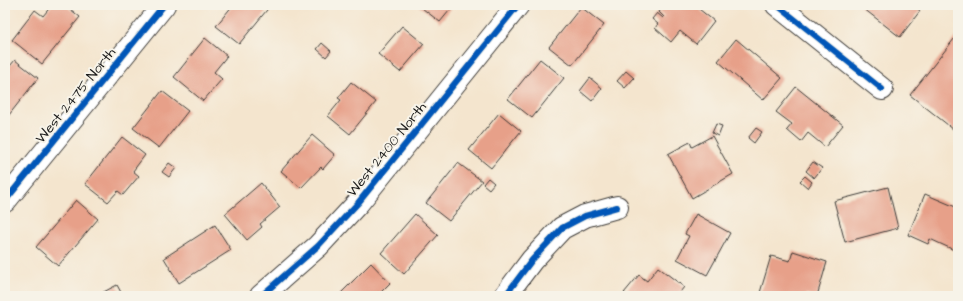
<svg xmlns="http://www.w3.org/2000/svg" width="963" height="301" font-family="'Architects Daughter',sans-serif">
<style>
.building{fill:#e7a089}
.lines{fill:none;stroke-linecap:round;stroke-linejoin:round}
.minor-casing{stroke:#3c3a37;stroke-width:24}
.minor{stroke:#fff;stroke-width:22}
.cycleway-casing{stroke:#f7f3e8;stroke-width:8}
.cycleway{stroke:#0057b8;stroke-width:6}
.labels{text-anchor:middle;stroke-width:4;stroke-linejoin:round;paint-order:stroke}
.street-label{font-size:14px;fill:#1c1c1c;stroke:#f7f3e8}
</style>
<rect width="100%" height="100%" fill="#f7f3e8"/>
<filter id="ink" filterUnits="userSpaceOnUse"><feTurbulence type="fractalNoise" baseFrequency=".025" numOctaves="2"/><feDisplacementMap in="SourceGraphic" scale="8" xChannelSelector="R" yChannelSelector="G"/><feConvolveMatrix kernelMatrix="1 2 1 2 8 2 1 2 1" color-interpolation-filters="sRGB"/></filter>
<filter id="wash" filterUnits="userSpaceOnUse"><feTurbulence type="fractalNoise" baseFrequency=".012" numOctaves="4" result="noise"/><feDisplacementMap in="SourceGraphic" scale="16" xChannelSelector="R" yChannelSelector="G"/><feGaussianBlur stdDeviation="0.9" result="paint"/><feColorMatrix in="noise" values="0 0 0 0 0 0 0 0 0 0 0 0 0 0 0 0 0 1.4 0 .05"/><feComposite in="paint" operator="in"/></filter>
<g filter="url(#wash)">
<rect width="100%" height="100%" fill="#f4e5ce"/>
<g id="blocks">
<path class="building" d="M 52,5 L 65,5 L 80,17 L 42,64 L 12,40 L 35,10 L 43,16 Z
M 233,5 L 271,5 L 239,44 L 216,26 Z
M 418,5 L 454,5 L 440,22 Z
M 664,5 L 694,5 L 714,21 L 696,44 L 680,31 L 671,42 L 655,28 L 658,24 L 652,19 L 657,13 L 663,18 L 664,17 L 659,12 Z
M 859,5 L 913,5 L 920,11 L 900,37 Z
M 581,7 L 604,25 L 572,65 L 549,47 Z
M 402,26 L 424,44 L 400,72 L 378,54 Z
M 958,34 L 958,133 L 910,95 Z
M 205,38 L 227,56 L 214,72 L 222,79 L 203,101 L 174,77 Z
M 736,39 L 782,78 L 763,100 L 718,61 Z
M 322,43 L 331,51 L 326,57 L 317,49 Z
M 540,59 L 564,78 L 532,118 L 508,99 Z
M 15,60 L 38,78 L 5,120 L 5,72 Z
M 626,71 L 634,78 L 625,88 L 617,81 Z
M 590,78 L 602,88 L 592,101 L 580,91 Z
M 351,82 L 376,102 L 350,134 L 328,116 L 341,100 L 338,98 Z
M 796,87 L 843,125 L 825,147 L 808,133 L 801,142 L 787,130 L 792,124 L 776,112 Z
M 162,91 L 188,111 L 159,148 L 133,128 Z
M 499,113 L 521,131 L 491,168 L 469,150 Z
M 716,124 L 722,126 L 718,136 L 712,133 Z
M 756,128 L 762,132 L 754,143 L 748,138 Z
M 312,135 L 335,155 L 323,169 L 321,167 L 301,188 L 281,171 Z
M 712,136 L 733,174 L 692,198 L 668,154 L 690,142 L 692,147 Z
M 122,137 L 145,155 L 133,171 L 139,176 L 123,195 L 118,191 L 108,202 L 85,184 Z
M 813,162 L 822,168 L 814,178 L 806,171 Z
M 169,163 L 176,168 L 169,177 L 162,172 Z
M 458,163 L 482,181 L 449,221 L 426,203 Z
M 805,176 L 812,182 L 808,188 L 800,181 Z
M 488,178 L 494,183 L 489,189 L 483,184 Z
M 261,183 L 280,207 L 260,224 L 262,227 L 247,240 L 225,214 Z
M 888,187 L 898,228 L 845,242 L 834,201 Z
M 925,194 L 958,208 L 958,240 L 954,250 L 930,239 L 928,244 L 908,235 Z
M 76,200 L 98,219 L 58,266 L 36,247 Z
M 415,214 L 438,235 L 404,274 L 381,253 Z
M 696,214 L 730,233 L 707,275 L 677,259 L 689,236 L 685,234 Z
M 215,225 L 231,250 L 179,283 L 164,258 Z
M 793,251 L 827,262 L 817,296 L 813,296 L 806,294 L 805,296 L 759,296 L 771,256 L 790,261 Z
M 371,263 L 390,283 L 377,296 L 338,296 Z
M 658,267 L 684,287 L 677,296 L 628,296 L 624,293 L 639,275 L 647,281 Z
M 117,285 L 123,296 L 96,296 Z"/>
</g>
</g>
<g filter="url(#ink)">
<use href="#blocks" fill-opacity="0" stroke="#3c3a37" stroke-width="1"/>
<g class="lines">
<g class="minor-casing">
<path id="minor" d="M 777,5 L 882,89
M 5,201 L 164,5
M 261,296 L 318,246 L 358,203 L 518,5
M 505,296 L 532,260 L 562,228 L 585,216 L 617,207"/>
</g>
<use href="#minor" class="minor"/>
<g class="cycleway-casing">
<path id="cycleway" d="M 777,5 L 882,89
M 5,201 L 164,5
M 261,296 L 318,246 L 358,203 L 518,5
M 505,296 L 532,260 L 562,228 L 585,216 L 617,207"/>
</g>
<use href="#cycleway" class="cycleway"/>
</g>
</g>
<g class="labels">
<g class="street-label">
<text transform="translate(75 95) rotate(-51)" y="5">West 2475 North</text>
<text transform="translate(386 149) rotate(-51)" y="5">West 2400 North</text>
</g>
</g>
<rect width="963" height="301" fill="none" stroke="#f7f3e8" stroke-width="20"/>
</svg>
